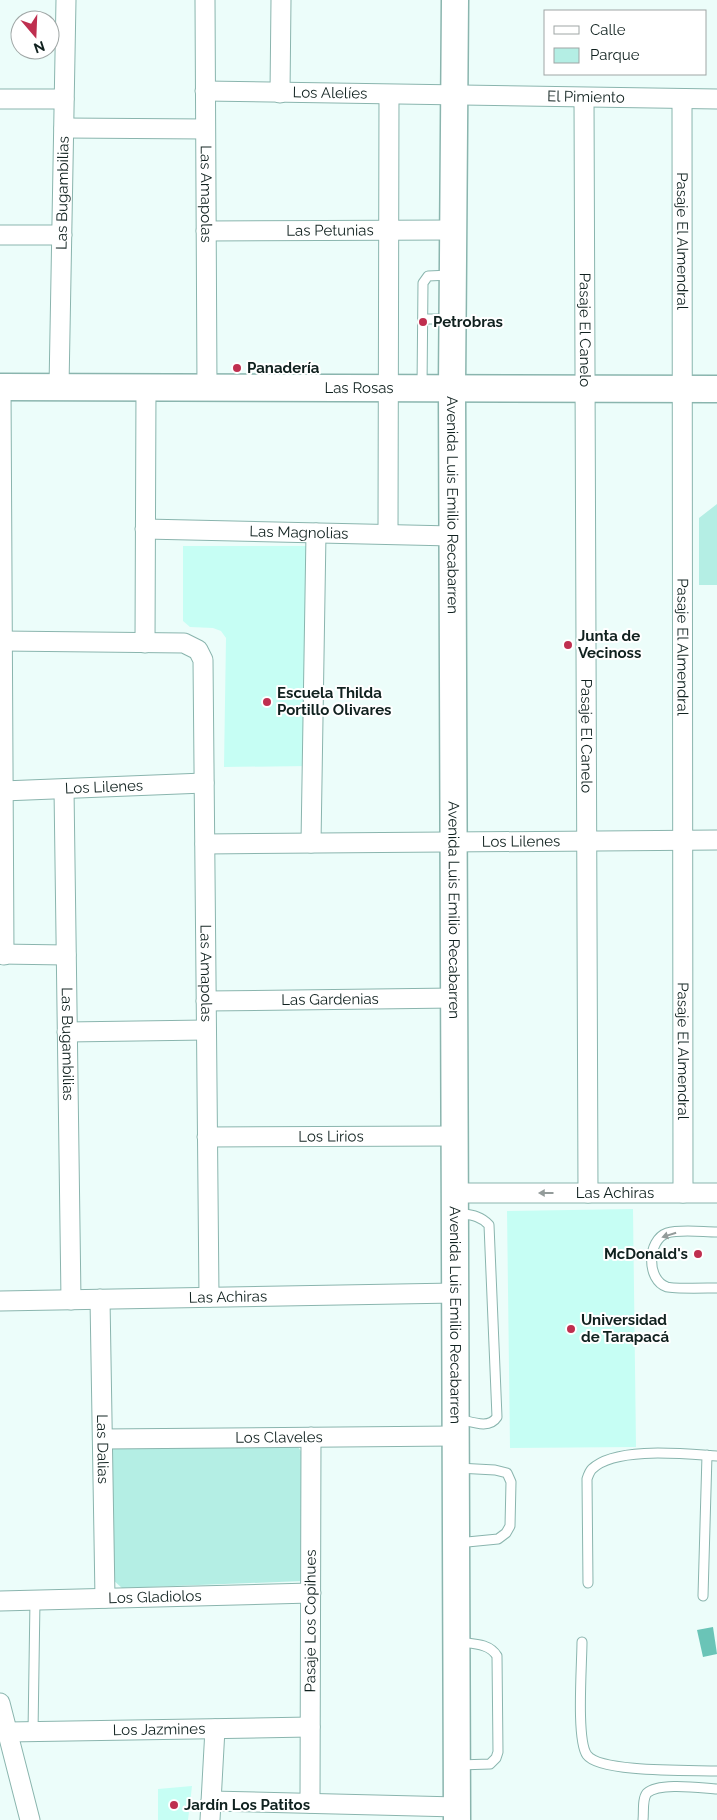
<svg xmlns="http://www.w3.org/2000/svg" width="717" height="1820" font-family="Raleway,sans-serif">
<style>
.built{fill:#c6fef4}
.green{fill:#b4eee4}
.water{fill:#6ac4b7}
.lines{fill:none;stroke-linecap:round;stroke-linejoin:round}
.lane-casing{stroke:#8ab5ae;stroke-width:11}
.street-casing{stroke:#8ab5ae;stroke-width:21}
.secondary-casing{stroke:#8ab5ae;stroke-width:29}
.lane{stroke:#fff;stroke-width:9}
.street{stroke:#fff;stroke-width:19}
.secondary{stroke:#fff;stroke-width:26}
.oneway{fill:#939b9a}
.poi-dot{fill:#bf2f4f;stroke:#fff;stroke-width:2}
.labels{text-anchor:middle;stroke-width:4;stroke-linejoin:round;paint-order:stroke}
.street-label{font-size:15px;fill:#10211f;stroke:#fff}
.poi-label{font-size:15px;font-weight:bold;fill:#10211f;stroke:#fff;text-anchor:start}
</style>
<rect width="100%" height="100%" fill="#ecfdfa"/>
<path class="built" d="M 183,546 L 310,546 L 309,766 L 224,767 L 226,638 L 221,631 L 213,628 L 190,627 L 183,621 Z
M 633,1209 L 636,1447 L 510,1448 L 507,1211 Z
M 192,1786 L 188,1820 L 158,1820 L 158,1789 Z"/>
<path class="green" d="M 717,504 L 717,585 L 699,585 L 699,518 Z
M 121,1444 L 296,1444 L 303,1454 L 303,1581 L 122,1588 L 112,1579 L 110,1449 Z"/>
<path class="water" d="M 713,1627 L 717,1654 L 703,1657 L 697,1630 Z"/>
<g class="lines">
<g class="lane-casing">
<path id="lane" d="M 423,319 L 450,319
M 422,387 L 423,283 L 428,276 L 450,275
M 458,1213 C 470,1215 480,1215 489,1225 L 497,1417 C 489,1430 470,1421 458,1419
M 717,1232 C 703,1232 680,1229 667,1233 C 647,1240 646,1280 667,1287 C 675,1289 706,1288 717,1288
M 457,1543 L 498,1539 L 506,1533 L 510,1526 L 511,1482 L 507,1473 L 495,1470 L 458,1468
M 588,1583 L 587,1479 C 588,1476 590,1471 592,1469 C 615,1446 686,1454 717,1456
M 703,1596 L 707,1455
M 459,1642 C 473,1644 489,1643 497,1656 L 498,1752 L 496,1758 L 490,1764 L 459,1765
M 582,1642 C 582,1664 576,1740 587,1755 C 600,1773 693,1770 717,1771
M 33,1732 L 35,1600
M 643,1820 C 644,1812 642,1799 647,1793 C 659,1782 701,1788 717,1789"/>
</g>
<g class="street-casing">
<g id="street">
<path id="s1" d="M 205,0 L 207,388"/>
<path id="s2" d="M 205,91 L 717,99"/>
<path d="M 280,93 L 281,0"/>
<path id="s3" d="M 584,98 L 588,1193"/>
<path d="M 0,99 L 64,99"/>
<path id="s4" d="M 682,99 L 683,1193"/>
<path d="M 64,128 L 205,129"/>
<path id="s5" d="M 206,231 L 453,230"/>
<path d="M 0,235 L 62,235"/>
<path d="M 1,387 L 4,955"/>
<path id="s6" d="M 59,387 L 66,0"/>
<path id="s7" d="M 145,529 L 452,536"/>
<path d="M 388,534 L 389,95"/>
<path id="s8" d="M 2,641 L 184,643 L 198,650 L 203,660 L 209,1297"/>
<path d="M 145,643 L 146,387"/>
<path id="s9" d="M 64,789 L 71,1300"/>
<path id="s10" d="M 3,791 L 204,783"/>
<path d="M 311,843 L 316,533"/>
<path id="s11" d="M 205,844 L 717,840"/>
<path d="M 0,954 L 66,955"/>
<path id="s12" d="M 206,1001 L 454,998"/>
<path d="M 67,1032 L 206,1030"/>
<path id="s13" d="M 207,1137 L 454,1136"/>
<path id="s14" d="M 454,1193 L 717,1193"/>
<path id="s15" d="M 100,1299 L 105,1598"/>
<path id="s16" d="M 0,1301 L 455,1293"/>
<path id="s17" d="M 103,1439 L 455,1436"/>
<path id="s18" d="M 0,1601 L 311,1593"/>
<path d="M 0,1703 L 30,1820"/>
<path id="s19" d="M 8,1732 L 310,1727"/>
<path d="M 211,1801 L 457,1807"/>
<path id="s20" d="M 310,1803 L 311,1437"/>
<path d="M 210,1820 L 215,1729"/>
</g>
</g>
<g class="secondary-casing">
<g id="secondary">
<path id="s21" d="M 455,0 L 452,388 L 457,1820"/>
<path id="s22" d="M 0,387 L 717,389"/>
</g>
</g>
<use href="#lane" class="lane"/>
<use href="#street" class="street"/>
<use href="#secondary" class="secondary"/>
</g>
<defs><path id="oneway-solid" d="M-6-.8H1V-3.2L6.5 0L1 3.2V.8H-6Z" transform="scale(1.25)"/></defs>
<g class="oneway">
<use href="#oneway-solid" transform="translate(546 1193) rotate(-180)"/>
<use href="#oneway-solid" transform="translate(669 1235) rotate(162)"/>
</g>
<g class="poi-dot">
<circle cx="423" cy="322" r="5"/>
<circle cx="237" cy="368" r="5"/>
<circle cx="568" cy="645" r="5"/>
<circle cx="267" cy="702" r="5"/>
<circle cx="698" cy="1254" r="5"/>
<circle cx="571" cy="1329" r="5"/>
<circle cx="174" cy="1805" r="5"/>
</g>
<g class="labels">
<g class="street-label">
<text dy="5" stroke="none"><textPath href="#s2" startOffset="125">Los Alelíes</textPath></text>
<text dy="5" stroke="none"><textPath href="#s2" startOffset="381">El Pimiento</textPath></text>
<text dy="5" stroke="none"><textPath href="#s6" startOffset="194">Las Bugambilias</textPath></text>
<text dy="5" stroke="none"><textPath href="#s1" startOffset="194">Las Amapolas</textPath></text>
<text dy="5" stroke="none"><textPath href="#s5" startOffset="124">Las Petunias</textPath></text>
<text dy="5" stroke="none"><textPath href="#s4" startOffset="142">Pasaje El Almendral</textPath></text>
<text dy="5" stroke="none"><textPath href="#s3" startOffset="232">Pasaje El Canelo</textPath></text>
<text dy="5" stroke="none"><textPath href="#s22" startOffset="359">Las Rosas</textPath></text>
<text dy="5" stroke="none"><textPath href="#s21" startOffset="505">Avenida Luis Emilio Recabarren</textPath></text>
<text dy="5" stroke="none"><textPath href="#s7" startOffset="154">Las Magnolias</textPath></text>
<text dy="5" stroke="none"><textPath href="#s4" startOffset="548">Pasaje El Almendral</textPath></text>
<text dy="5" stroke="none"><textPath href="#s3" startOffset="638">Pasaje El Canelo</textPath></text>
<text dy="5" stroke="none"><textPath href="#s10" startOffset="101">Los Lilenes</textPath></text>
<text dy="5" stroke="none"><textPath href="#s11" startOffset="316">Los Lilenes</textPath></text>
<text dy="5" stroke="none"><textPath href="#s21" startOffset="910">Avenida Luis Emilio Recabarren</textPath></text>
<text dy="5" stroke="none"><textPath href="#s8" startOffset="522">Las Amapolas</textPath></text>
<text dy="5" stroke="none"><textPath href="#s12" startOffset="124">Las Gardenias</textPath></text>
<text dy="5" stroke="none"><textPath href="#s9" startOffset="255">Las Bugambilias</textPath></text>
<text dy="5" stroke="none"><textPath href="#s4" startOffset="952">Pasaje El Almendral</textPath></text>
<text dy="5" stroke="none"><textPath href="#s13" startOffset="124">Los Lirios</textPath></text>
<text dy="5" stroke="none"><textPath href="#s14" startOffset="161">Las Achiras</textPath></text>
<text dy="5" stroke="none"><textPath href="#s16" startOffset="228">Las Achiras</textPath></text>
<text dy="5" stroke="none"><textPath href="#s21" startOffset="1315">Avenida Luis Emilio Recabarren</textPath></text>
<text dy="5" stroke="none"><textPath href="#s17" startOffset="176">Los Claveles</textPath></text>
<text dy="5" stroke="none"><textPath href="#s15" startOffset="150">Las Dalias</textPath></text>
<text dy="5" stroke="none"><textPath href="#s18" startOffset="155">Los Gladiolos</textPath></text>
<text dy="5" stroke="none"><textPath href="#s20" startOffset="182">Pasaje Los Copihues</textPath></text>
<text dy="5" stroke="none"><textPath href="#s19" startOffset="151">Los Jazmines</textPath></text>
</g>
<g class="poi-label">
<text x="433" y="327">Petrobras</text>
<text x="247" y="373">Panadería</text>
<text x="578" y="641">Junta de<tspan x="578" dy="17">Vecinoss</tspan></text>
<text x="277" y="698">Escuela Thilda<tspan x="277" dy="17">Portillo Olivares</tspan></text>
<text x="688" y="1259" text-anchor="end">McDonald's</text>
<text x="581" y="1325">Universidad<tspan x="581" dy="17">de Tarapacá</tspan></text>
<text x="184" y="1810">Jardín Los Patitos</text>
</g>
</g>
<rect x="544" y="10" width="162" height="65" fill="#ffffff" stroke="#9fa6a5"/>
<rect x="554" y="26" width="25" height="8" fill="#ffffff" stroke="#9fa6a5"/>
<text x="590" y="35" font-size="15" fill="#10211f">Calle</text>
<rect x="554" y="48" width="25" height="15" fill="#b4eee4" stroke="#9fa6a5"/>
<text x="590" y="60" font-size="15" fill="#10211f">Parque</text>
<g transform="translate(35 35) rotate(161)"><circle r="24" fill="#ffffff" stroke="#9fa6a5"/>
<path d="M0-4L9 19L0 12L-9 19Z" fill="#bf2f4f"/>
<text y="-8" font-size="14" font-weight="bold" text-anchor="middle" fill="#10211f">N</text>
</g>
</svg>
